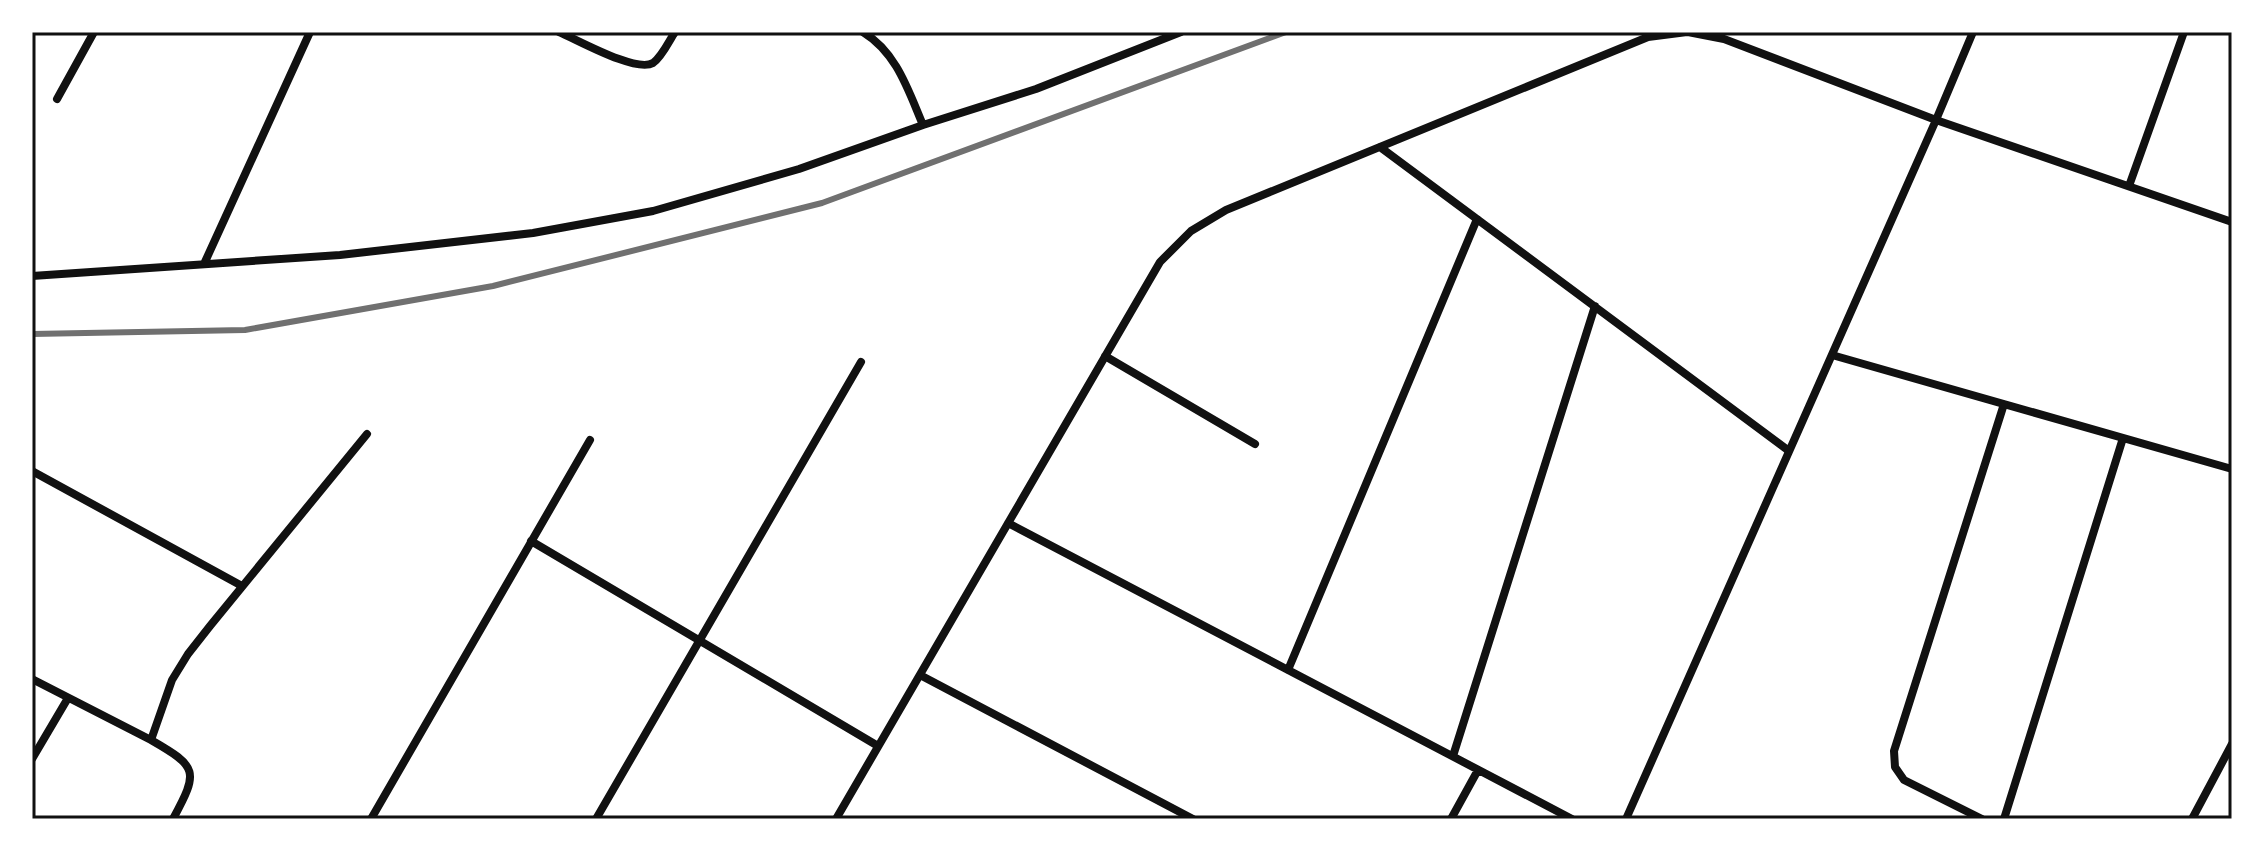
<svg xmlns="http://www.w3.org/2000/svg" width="2264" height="851" font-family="'PT Sans Narrow',sans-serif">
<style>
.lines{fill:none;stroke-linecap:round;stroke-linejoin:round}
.minor{stroke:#111;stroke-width:8}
.rail{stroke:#707070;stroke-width:6}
.neatline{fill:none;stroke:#111;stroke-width:3}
</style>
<rect width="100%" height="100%" fill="#fff"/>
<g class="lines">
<path class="minor" d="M 559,32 C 578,40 636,73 653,63 C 662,57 669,41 675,32
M 863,32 C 897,53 908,90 923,125
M 1688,32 L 1724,39 L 1936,120 L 2232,222
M 57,99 L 94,32
M 1380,147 L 1789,451
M 2129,186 L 2184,32
M 204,264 L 310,32
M 32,276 L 340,255 L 533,233 L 653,211 L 799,169 L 923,125 L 1036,89 L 1181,32
M 1832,355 L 2232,469
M 1105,356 L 1255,444
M 32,471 L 242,586
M 1008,523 L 1572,819
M 531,541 L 878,746
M 1288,670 L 1477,219
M 920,675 L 1193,819
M 32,679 L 151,740
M 1453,756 L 1595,306
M 32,759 L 68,698
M 173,819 C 199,771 198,767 151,740 L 172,680 L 188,654 L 210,626 L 367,434
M 371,819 L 590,440
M 596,819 L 861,362
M 836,819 L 1160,262 L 1191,231 L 1226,210 L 1648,37 L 1687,32
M 1451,819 L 1478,770
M 1626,819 L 1936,120 L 1973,32
M 1982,819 L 1904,780 L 1895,767 L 1894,751 L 2004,404
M 2004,819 L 2123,438
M 2192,819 L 2232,744"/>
<path class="rail" d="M 32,334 L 245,330 L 493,286 L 822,203 L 1286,32"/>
</g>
<rect width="2264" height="851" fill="none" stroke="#ffffff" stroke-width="68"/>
<rect x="34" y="34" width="2196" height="783" class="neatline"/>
</svg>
